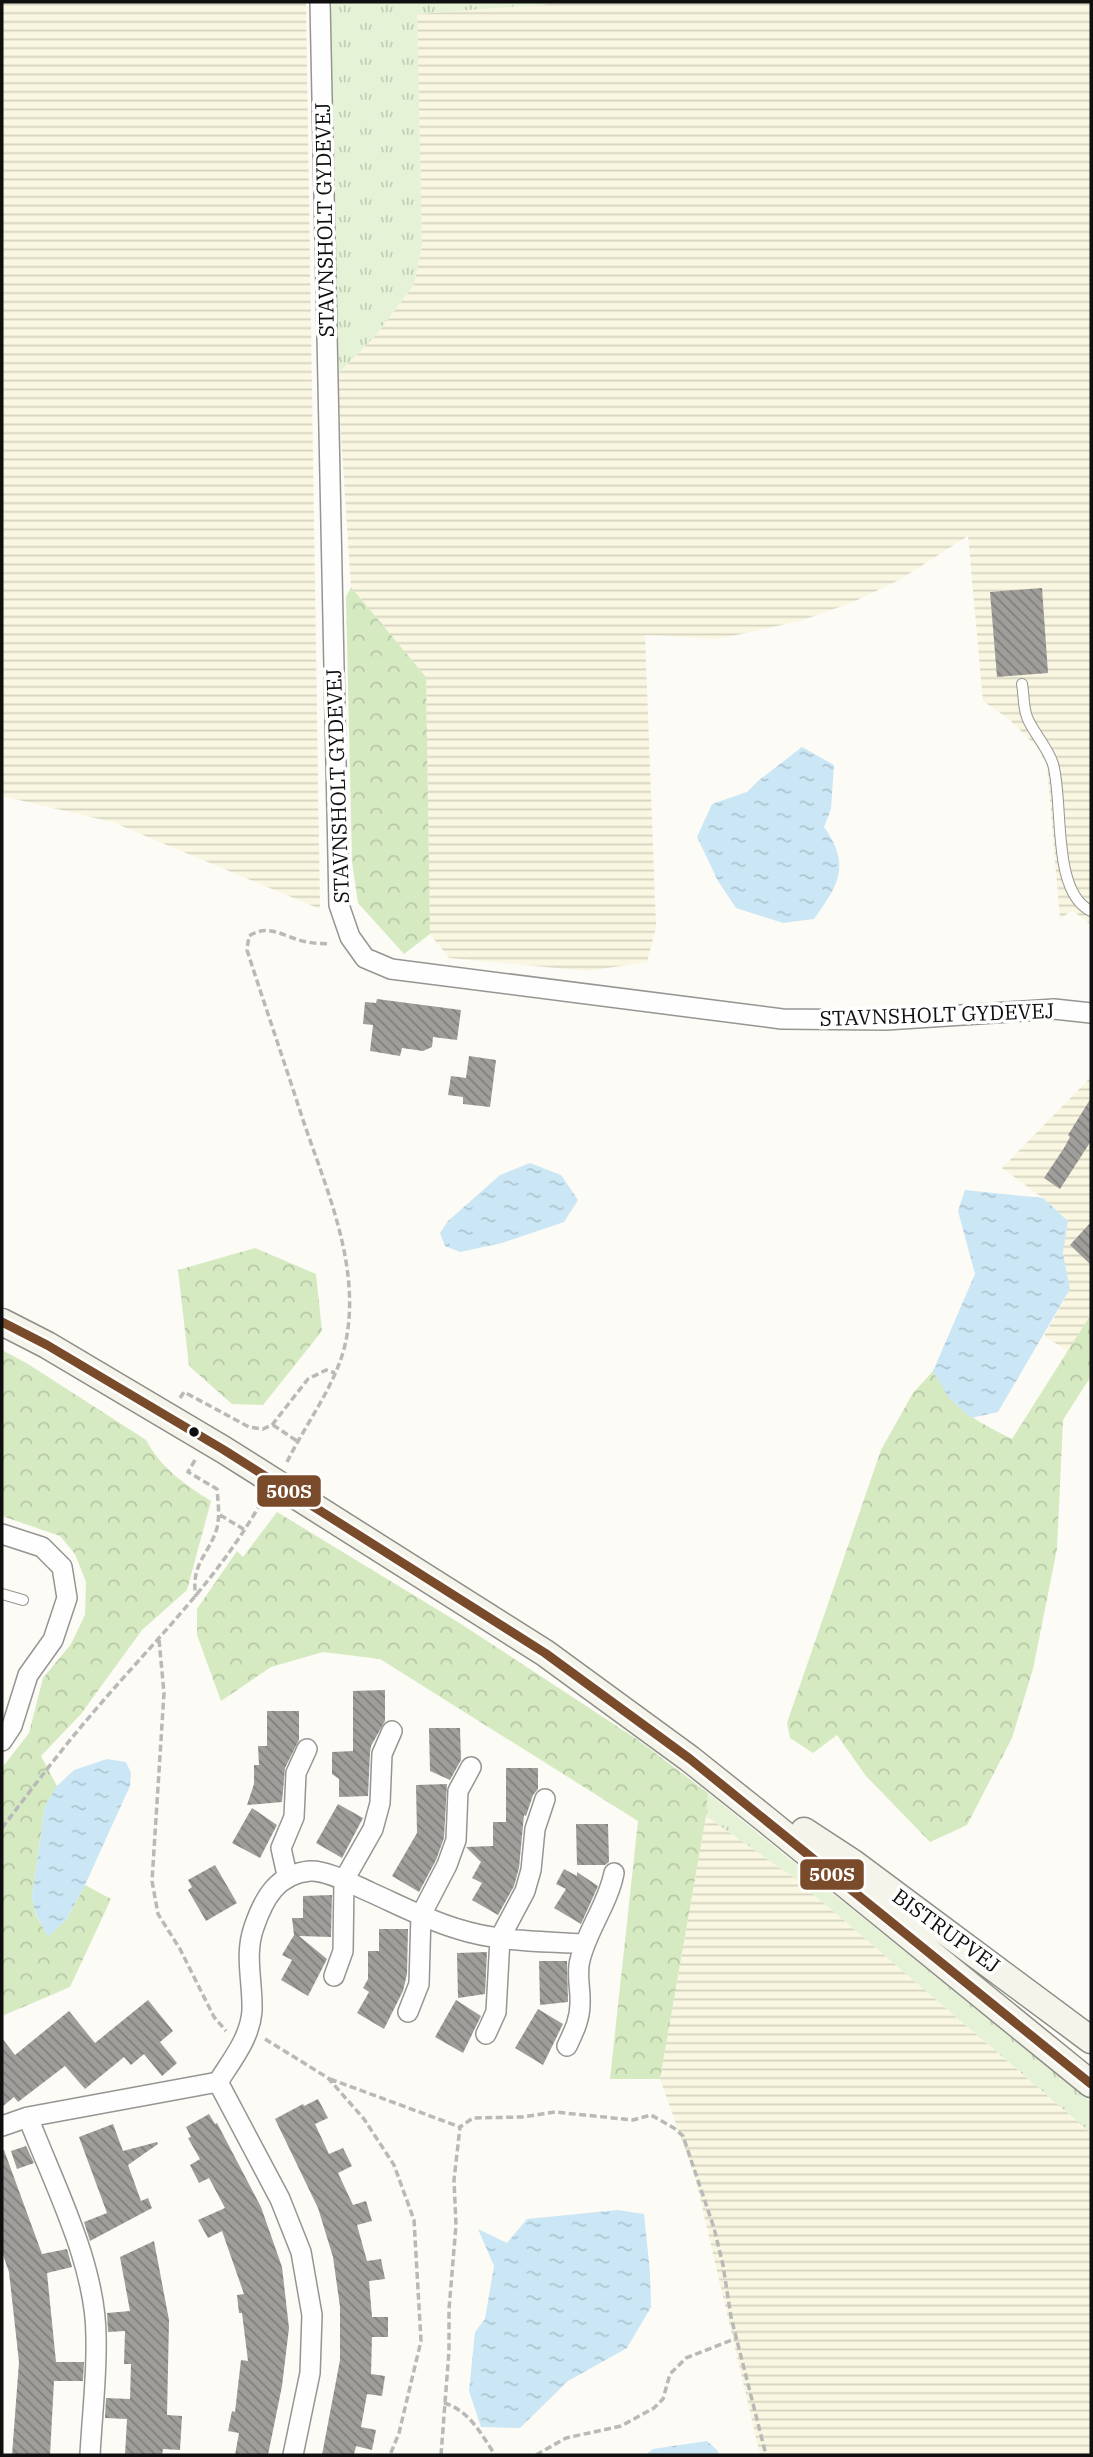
<svg xmlns="http://www.w3.org/2000/svg" width="1093" height="2457" font-family="'IBM Plex Serif',serif">
<style>
.farmland{fill:url(#farmland-rules)}
.grass{fill:url(#grass-tufts)}
.forest{fill:url(#forest-crowns)}
.water{fill:url(#water-ripples)}
.building{fill:url(#building-back-hatch)}
.lines{fill:none;stroke-linecap:round;stroke-linejoin:round}
.lane-casing{stroke:#969593;stroke-width:12}
.street-casing{stroke:#969593;stroke-width:22}
.secondary-casing{stroke:#8c8c89;stroke-width:29}
.path{stroke:#b9b9b8;stroke-width:3.5;stroke-dasharray:7 3.5;stroke-linecap:butt}
.lane{stroke:#fffefe;stroke-width:10}
.street{stroke:#fffefe;stroke-width:19}
.secondary{stroke:#f5f4eb;stroke-width:26}
.bus-1-casing{stroke:#fff;stroke-width:14}
.bus-1{stroke:#7a4b2a;stroke-width:9}
.bus-dot{fill:#0f0f0f;stroke:#fff;stroke-width:2.5}
.labels{text-anchor:middle;stroke-width:7;stroke-linejoin:round;paint-order:stroke}
.street-label{font-size:21px;fill:#0f0f0f;stroke:#fff}
.line-badge{stroke:#fff;stroke-width:2.5}
.badge-label{font-size:19px;text-anchor:middle;font-weight:bold;fill:#fff}
</style>
<defs>
<pattern id="farmland-rules" width="6" height="5" patternUnits="userSpaceOnUse" patternTransform="scale(1.75)"><rect width="6" height="5" fill="#f9f7e1"/><path d="M0 2.5h6" fill="none" stroke="#d4d3c0"/></pattern>
<pattern id="grass-tufts" width="24" height="20" patternUnits="userSpaceOnUse" patternTransform="scale(1.75)"><rect width="24" height="20" fill="#e5f2d5"/><path d="M3 7l-1-3M5 7V3M7 7l1-3M15 17l-1-3M17 17v-4M19 17l1-3" fill="none" stroke="#c3ceb6"/></pattern>
<pattern id="forest-crowns" width="20" height="18" patternUnits="userSpaceOnUse" patternTransform="scale(1.75)"><rect width="20" height="18" fill="#d6eac2"/><path d="M2 6a3 3 0 1 1 6 0M12 15a3 3 0 1 1 6 0" fill="none" stroke="#b6c8a6"/></pattern>
<pattern id="water-ripples" width="26" height="14" patternUnits="userSpaceOnUse" patternTransform="scale(1.75)"><rect width="26" height="14" fill="#cbe7f6"/><path d="M2 4q2-2 4 0t4 0M15 11q2-2 4 0t4 0" fill="none" stroke="#adc5d2"/></pattern>
<pattern id="building-back-hatch" width="6" height="6" patternUnits="userSpaceOnUse" patternTransform="scale(1.75)"><rect width="6" height="6" fill="#a09e9a"/><path d="M-1 5l2 2M0 0l6 6M5-1l2 2" fill="none" stroke="#817f7c"/></pattern>
</defs>
<rect width="100%" height="100%" fill="#fcfbf5"/>
<path class="farmland" d="M 2,2 L 306,2 L 320,909 L 112,822 L 2,796 Z
M 575,2 L 1091,2 L 1091,925 L 1072,910 L 1060,919 L 1047,766 L 1037,747 L 1009,719 L 983,701 L 968,536 L 899,580 L 851,603 L 800,621 L 718,639 L 645,635 L 656,927 L 647,962 L 588,971 L 449,958 L 430,934 L 426,677 L 351,587 L 337,375 L 375,336 L 414,285 L 422,245 L 417,14 Z
M 1091,1077 L 1091,1314 L 1068,1351 L 1044,1336 L 1070,1289 L 1063,1253 L 1068,1221 L 1043,1198 L 1002,1168 Z
M 706,1816 L 797,1880 L 1091,2133 L 1091,2455 L 760,2455 L 695,2177 L 660,2079 Z"/>
<path class="grass" d="M 332,2 L 575,2 L 417,14 L 422,245 L 414,285 L 375,336 L 337,375 L 329,33 Z
M 708,1793 L 1091,2102 L 1091,2133 L 797,1880 L 706,1816 Z"/>
<path class="forest" d="M 351,587 L 426,677 L 430,934 L 404,954 L 358,903 L 352,862 L 346,597 Z
M 255,1248 L 316,1274 L 322,1331 L 263,1405 L 232,1404 L 189,1366 L 178,1270 Z
M 1091,1314 L 1091,1376 L 1063,1420 L 1057,1549 L 1033,1669 L 1012,1738 L 967,1825 L 930,1842 L 866,1776 L 837,1735 L 813,1753 L 790,1738 L 787,1723 L 881,1450 L 913,1393 L 933,1371 C 957,1412 971,1418 1012,1439 Z
M 2,1350 L 28,1364 L 146,1440 C 161,1468 184,1484 211,1501 L 187,1590 L 142,1630 L 81,1714 L 41,1756 L 57,1786 L 45,1806 L 32,1896 L 35,1913 L 48,1936 L 66,1920 L 85,1885 L 111,1899 L 70,1987 L 2,2016 L 2,1768 L 29,1733 L 43,1678 L 71,1644 L 85,1615 L 86,1582 L 75,1554 L 60,1536 L 2,1516 Z
M 277,1512 L 461,1624 L 638,1740 L 708,1793 L 706,1816 L 660,2079 L 610,2079 L 638,1821 L 380,1659 L 323,1652 L 271,1667 L 221,1701 L 197,1635 L 197,1609 L 237,1551 L 243,1557 Z"/>
<path class="water" d="M 802,747 L 834,765 L 831,809 L 824,827 C 851,865 839,884 814,919 L 783,923 L 736,908 L 718,881 L 697,837 L 712,804 L 747,792 L 758,781 Z
M 530,1163 L 561,1175 L 578,1200 L 564,1222 L 502,1243 L 460,1252 L 445,1246 L 440,1233 L 448,1221 L 500,1175 Z
M 965,1190 L 1043,1198 L 1068,1221 L 1063,1253 L 1070,1289 L 998,1412 L 971,1418 L 949,1398 L 933,1371 L 975,1274 L 958,1211 Z
M 107,1759 L 126,1762 L 131,1773 L 130,1786 L 85,1885 L 66,1920 L 48,1937 L 35,1912 L 32,1896 L 45,1806 L 57,1786 L 74,1770 Z
M 618,2210 L 644,2214 L 650,2272 L 651,2307 L 627,2348 L 568,2381 L 520,2428 L 481,2427 L 469,2391 L 475,2332 L 485,2319 L 494,2266 L 478,2229 L 507,2243 L 527,2219 Z
M 707,2441 L 717,2450 L 720,2455 L 645,2455 L 653,2449 Z"/>
<path class="building" d="M 1042,588 L 1048,673 L 997,677 L 990,592 Z
M 377,999 L 461,1010 L 457,1040 L 433,1037 L 432,1047 L 423,1051 L 402,1048 L 400,1056 L 370,1051 L 373,1025 L 363,1024 L 365,1002 L 376,1003 Z
M 469,1056 L 496,1060 L 490,1107 L 463,1104 L 463,1097 L 448,1095 L 451,1076 L 466,1078 Z
M 1091,1098 L 1091,1141 L 1060,1189 L 1044,1178 L 1064,1148 L 1070,1137 L 1068,1135 Z
M 1091,1222 L 1091,1265 L 1070,1245 Z
M 385,1690 L 385,1721 L 371,1746 L 370,1753 L 368,1796 L 339,1797 L 339,1779 L 332,1774 L 332,1752 L 353,1751 L 353,1691 Z
M 267,1711 L 299,1711 L 299,1740 L 285,1768 L 282,1802 L 247,1805 L 254,1784 L 254,1765 L 259,1765 L 258,1746 L 267,1746 Z
M 429,1728 L 460,1728 L 461,1760 L 450,1780 L 430,1771 Z
M 506,1768 L 538,1768 L 538,1789 L 533,1795 L 526,1816 L 524,1815 L 519,1868 L 514,1886 L 498,1915 L 472,1900 L 482,1883 L 472,1878 L 481,1862 L 466,1847 L 493,1846 L 493,1822 L 506,1822 Z
M 447,1784 L 444,1838 L 436,1860 L 419,1892 L 392,1876 L 417,1833 L 416,1785 Z
M 338,1804 L 363,1818 L 342,1858 L 316,1843 Z
M 252,1808 L 277,1825 L 260,1858 L 232,1843 Z
M 576,1824 L 608,1824 L 609,1862 L 605,1865 L 577,1865 Z
M 215,1865 L 237,1903 L 206,1921 L 188,1890 L 192,1887 L 188,1880 Z
M 564,1869 L 577,1876 L 577,1872 L 598,1886 L 581,1924 L 554,1908 L 566,1889 L 556,1884 Z
M 332,1895 L 331,1937 L 299,1936 L 327,1959 L 308,1996 L 281,1980 L 292,1960 L 282,1955 L 294,1935 L 292,1918 L 303,1918 L 303,1896 Z
M 379,1929 L 408,1929 L 407,1974 L 403,1991 L 384,2029 L 357,2013 L 369,1992 L 363,1988 L 368,1979 L 368,1951 L 379,1951 Z
M 487,1952 L 485,1994 L 458,1998 L 457,1953 Z
M 539,1961 L 567,1961 L 568,2002 L 540,2005 Z
M 148,2000 L 173,2031 L 160,2042 L 177,2063 L 162,2076 L 144,2054 L 131,2065 L 124,2057 L 85,2089 L 65,2066 L 18,2102 L 14,2097 L 2,2107 L 2,2038 L 15,2055 L 69,2011 L 95,2043 Z
M 456,2000 L 481,2016 L 463,2053 L 435,2037 Z
M 538,2009 L 563,2024 L 543,2065 L 515,2048 Z
M 318,2099 L 328,2118 L 315,2124 L 329,2154 L 343,2148 L 352,2166 L 338,2173 L 353,2205 L 366,2201 L 372,2221 L 357,2225 L 367,2261 L 381,2259 L 385,2279 L 369,2281 L 372,2317 L 388,2317 L 388,2337 L 372,2337 L 371,2374 L 385,2376 L 382,2396 L 367,2394 L 361,2427 L 376,2430 L 372,2450 L 356,2446 L 354,2455 L 322,2455 L 340,2360 L 340,2307 L 333,2257 L 318,2208 L 275,2119 L 303,2104 L 304,2106 Z
M 209,2114 L 215,2124 L 217,2123 L 261,2207 L 282,2267 L 289,2328 L 282,2386 L 268,2455 L 235,2455 L 239,2433 L 228,2431 L 232,2411 L 235,2412 L 241,2360 L 248,2361 L 242,2313 L 239,2313 L 237,2295 L 244,2294 L 222,2231 L 208,2238 L 198,2220 L 225,2208 L 209,2178 L 199,2183 L 190,2165 L 200,2159 L 188,2138 L 191,2137 L 186,2127 Z
M 113,2124 L 123,2151 L 157,2142 L 158,2144 L 128,2165 L 141,2201 L 148,2198 L 152,2208 L 90,2241 L 84,2222 L 107,2213 L 79,2137 Z
M 26,2146 L 34,2163 L 17,2169 L 11,2151 Z
M 2,2150 L 4,2150 L 42,2254 L 67,2249 L 72,2267 L 47,2273 L 56,2362 L 84,2362 L 83,2381 L 54,2381 L 50,2455 L 12,2455 L 19,2362 L 9,2272 L 2,2252 Z
M 154,2241 L 169,2320 L 167,2415 L 182,2416 L 180,2450 L 163,2449 L 162,2455 L 125,2455 L 127,2419 L 105,2418 L 106,2398 L 130,2399 L 131,2364 L 124,2364 L 125,2331 L 108,2332 L 107,2313 L 130,2311 L 120,2257 Z"/>
<g class="lines">
<g class="lane-casing">
<path id="lane" d="M 1022,684 C 1024,694 1023,707 1027,717 C 1032,731 1047,746 1053,764 C 1064,803 1051,892 1091,911
M 2,1594 L 23,1600"/>
</g>
<g class="street-casing">
<path id="street" d="M 320,2 L 339,905 L 350,937 L 365,958 L 391,969 L 782,1019 L 886,1020 L 1054,1009 L 1091,1013
M 2,1534 L 42,1547 L 62,1567 L 67,1598 L 53,1640 L 28,1675 L 12,1726 L 2,1741
M 287,1875 L 281,1848 L 294,1817 L 296,1773 L 307,1749
M 334,1976 L 343,1951 L 344,1880 L 373,1829 L 380,1803 L 382,1754 L 392,1731
M 408,2012 L 419,1984 L 421,1915 L 447,1865 L 456,1840 L 458,1791 L 471,1767
M 486,2034 L 496,2012 L 500,1938 L 525,1891 L 531,1870 L 535,1829 L 545,1799
M 567,2046 C 573,2033 580,2020 580,2004 C 581,1990 576,1974 580,1960 C 587,1930 608,1904 614,1873
M 218,2082 L 280,2199 L 301,2252 L 312,2315 L 310,2373 L 293,2455
M 28,2117 C 54,2185 96,2264 96,2337 C 97,2376 92,2416 90,2455
M 2,2126 L 28,2117 L 218,2082 C 232,2060 250,2038 252,2011 C 253,1982 244,1955 254,1927 C 264,1898 277,1874 310,1871 C 327,1870 354,1885 370,1892 C 399,1905 427,1920 458,1929 C 498,1942 542,1941 584,1944"/>
</g>
<g class="secondary-casing">
<path id="secondary" d="M 2,1322 L 47,1345 L 224,1450 L 545,1653 L 690,1759 L 764,1818 L 1091,2084
M 804,1831 L 853,1863 L 1091,2040"/>
</g>
<path class="path" d="M 180,1398 L 184,1392 L 249,1427 L 263,1429 L 272,1425 L 308,1379 L 326,1370 L 335,1373
M 273,1425 L 297,1441
M 195,1460 L 188,1472 L 217,1489 C 218,1502 220,1515 217,1528 C 209,1555 190,1564 196,1597
M 287,1462 C 305,1425 333,1389 344,1349 C 364,1271 326,1189 302,1117 C 284,1061 265,1006 247,950 L 249,936 C 270,922 286,939 308,942 C 315,944 323,943 330,944
M 220,1515 L 245,1530
M 159,1640 L 164,1693 L 152,1881 L 158,1914 L 180,1949 L 214,2017 L 226,2031
M 2,1828 C 31,1790 60,1751 91,1715 C 150,1645 211,1588 258,1508
M 265,2039 L 328,2078 L 364,2119 L 394,2165 L 414,2220 L 421,2341 L 399,2433 L 390,2455
M 330,2079 L 460,2127
M 444,2403 C 469,2410 482,2435 495,2455
M 441,2455 L 449,2351 L 449,2309 L 456,2225 L 454,2180 L 460,2127 L 473,2118 L 522,2117 L 555,2112 L 633,2120 L 651,2115 L 674,2128 L 683,2136 L 714,2228 L 723,2265 L 731,2317 L 766,2455
M 536,2455 L 566,2438 L 621,2426 L 654,2408 L 663,2399 L 670,2374 L 686,2358 L 737,2338"/>
<use href="#lane" class="lane"/>
<use href="#street" class="street"/>
<use href="#secondary" class="secondary"/>
<g class="bus-1-casing">
<path id="bus-1" d="M 2,1322 L 47,1345 L 224,1450 L 545,1653 L 690,1759 L 1091,2084"/>
</g>
<use href="#bus-1" class="bus-1"/>
</g>
<circle class="bus-dot" cx="194" cy="1432" r="6"/>
<g class="labels">
<g class="street-label">
<text transform="translate(325 220) rotate(-91)" y="7">STAVNSHOLT GYDEVEJ</text>
<text transform="translate(338 786) rotate(-92)" y="7">STAVNSHOLT GYDEVEJ</text>
<text transform="translate(937 1015) rotate(-2)" y="7">STAVNSHOLT GYDEVEJ</text>
<text transform="translate(946 1931) rotate(36)" y="7">BISTRUPVEJ</text>
</g>
</g>
<g class="line-badge">
<rect x="256" y="1474" width="66" height="34" rx="7" fill="#7a4b2a"/>
<rect x="799" y="1858" width="66" height="33" rx="7" fill="#7a4b2a"/>
</g>
<g class="badge-label">
<text x="289" y="1498">500S</text>
<text x="832" y="1881">500S</text>
</g>
<rect width="1093" height="2457" fill="none" stroke="#0f0f0f" stroke-width="7"/>
</svg>
